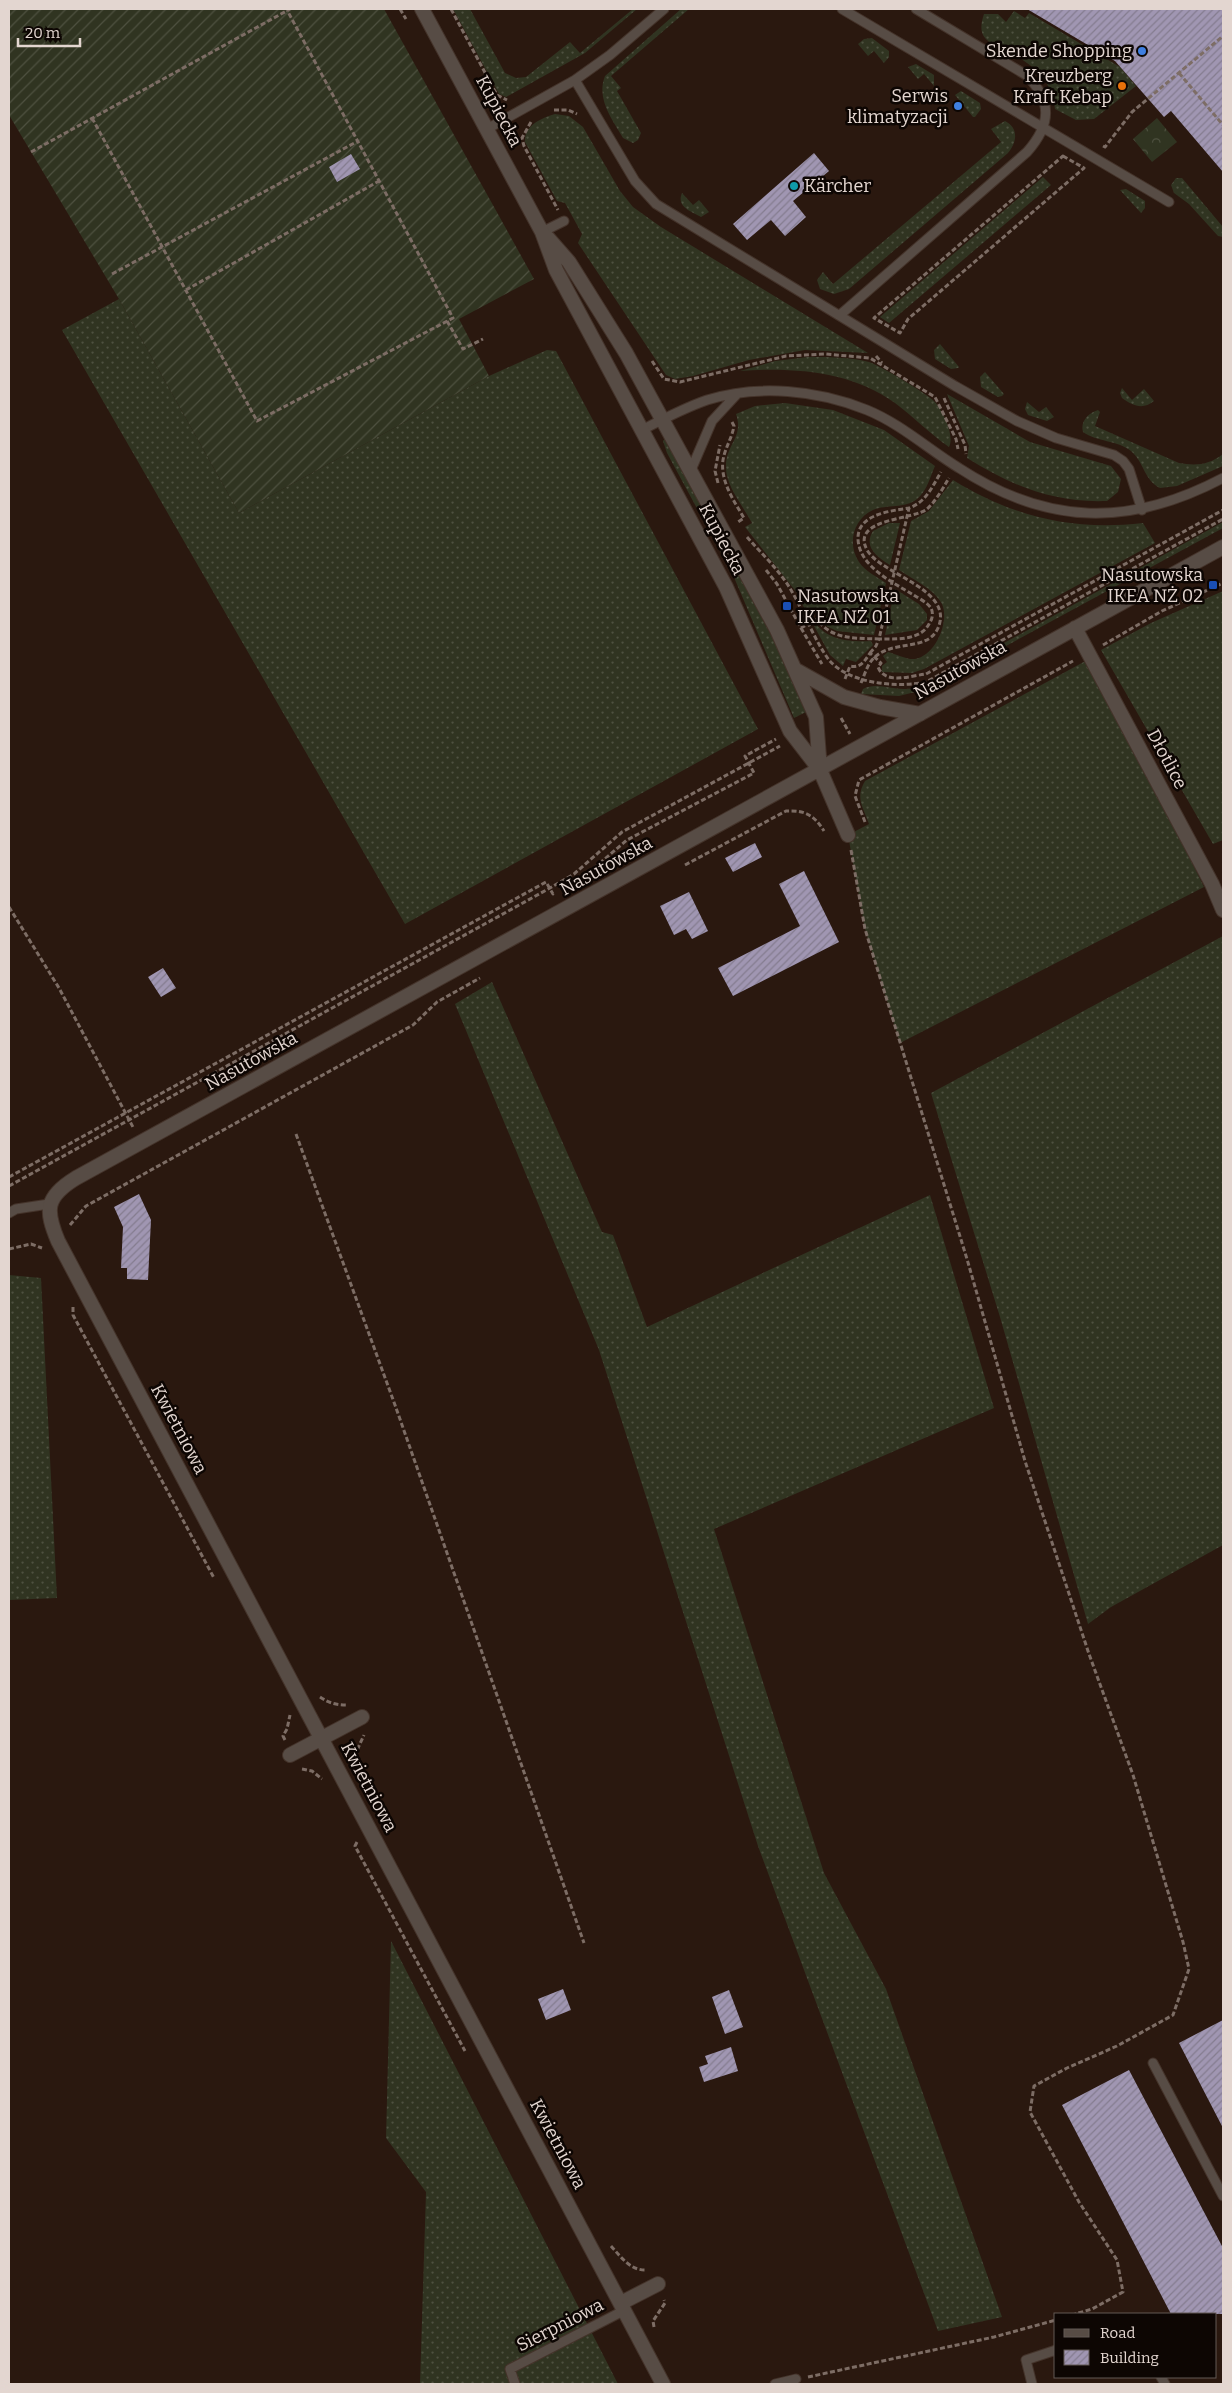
<svg xmlns="http://www.w3.org/2000/svg" width="1232" height="2393" font-family="Bitter,serif">
<style>
.grass{fill:url(#grass-dots)}
.park{fill:url(#park-crowns)}
.garden{fill:url(#garden-furrows)}
.building{fill:url(#building-hatch)}
.lines{fill:none;stroke-linecap:round;stroke-linejoin:round}
.service-casing{stroke:#44332a;stroke-width:11}
.minor-casing{stroke:#44332a;stroke-width:16}
.path{stroke:#7d6d65;stroke-width:3;stroke-dasharray:5 2.5;stroke-linecap:butt}
.service{stroke:#574c45;stroke-width:9}
.minor{stroke:#574c45;stroke-width:14}
.shop-dot{fill:#3f7fe0;stroke:#0d0603;stroke-width:2}
.food-dot{fill:#e8710a;stroke:#0d0603;stroke-width:2}
.culture-dot{fill:#0f9aa8;stroke:#0d0603;stroke-width:2}
.transit-dot{fill:#1a4fb4;stroke:#0d0603;stroke-width:2}
.labels{text-anchor:middle;stroke-width:5;stroke-linejoin:round;paint-order:stroke}
.poi-label{font-size:18px;fill:#e3d6d0;stroke:#0d0603;text-anchor:end}
.street-label{font-size:18px;fill:#e3d6d0;stroke:#0d0603}
</style>
<defs>
<pattern id="grass-dots" width="8" height="8" patternUnits="userSpaceOnUse" patternTransform="scale(1.25)"><rect width="8" height="8" fill="#303421"/><path d="M2 2h.1M6 6h.1" fill="none" stroke="#4e5140" stroke-width="1.8" stroke-linecap="round"/></pattern>
<pattern id="park-crowns" width="20" height="18" patternUnits="userSpaceOnUse" patternTransform="scale(1.25)"><rect width="20" height="18" fill="#303421"/><path d="M2 6a3 3 0 1 1 6 0M12 15a3 3 0 1 1 6 0" fill="none" stroke="#4e5140"/></pattern>
<pattern id="garden-furrows" width="10" height="10" patternUnits="userSpaceOnUse" patternTransform="scale(1.25)"><rect width="10" height="10" fill="#303421"/><path d="M-1 1l2-2M0 10L10 0M9 11l2-2" fill="none" stroke="#4e5140"/></pattern>
<pattern id="building-hatch" width="6" height="6" patternUnits="userSpaceOnUse" patternTransform="scale(1.25)"><rect width="6" height="6" fill="#a096b2"/><path d="M-1 1l2-2M0 6l6-6M5 7l2-2" fill="none" stroke="#847c8f"/></pattern>
</defs>
<rect width="100%" height="100%" fill="#2a180f"/>
<path class="grass" d="M 453,9 L 470,9 L 505,73 L 516,78 L 526,77 L 570,42 L 580,53 L 633,9 L 637,9 L 585,53 L 506,97 L 499,94 Z
M 681,9 L 689,9 L 611,76 L 621,88 L 617,91 L 641,133 L 638,140 L 633,143 L 623,138 C 612,119 596,99 605,76 Z
M 1014,11 L 1025,18 L 1029,13 L 1120,67 L 1136,86 L 1094,119 L 1076,120 L 1055,109 C 1052,78 1030,63 1004,49 C 999,47 991,44 987,40 C 979,33 981,23 984,14 L 998,14 L 1006,22 Z
M 872,38 L 889,51 L 889,57 L 884,63 L 874,51 L 868,56 L 858,44 L 864,39 Z
M 916,64 L 934,75 L 934,86 L 924,74 L 918,79 L 908,67 Z
M 961,91 L 980,103 L 981,109 L 975,117 L 973,117 L 955,95 Z
M 555,114 L 569,116 L 583,127 L 620,191 L 633,207 L 661,227 L 868,353 L 805,350 L 749,360 L 693,376 L 675,379 L 666,375 L 578,243 L 582,234 L 565,203 L 557,201 L 525,142 C 524,125 542,118 555,114 Z
M 1005,121 C 1019,128 1017,142 1008,153 L 849,289 L 834,294 L 820,289 L 817,280 L 823,272 L 833,284 L 1001,142 L 991,129 Z
M 1043,177 L 1051,185 L 889,323 L 880,317 Z
M 1176,178 L 1182,178 L 1223,227 L 1223,237 L 1218,236 L 1189,204 L 1174,193 L 1171,185 Z
M 1126,189 L 1145,201 L 1145,208 L 1141,213 L 1120,190 Z
M 682,193 L 693,205 L 699,200 L 709,212 L 701,217 C 691,211 676,207 682,193 Z
M 119,299 L 239,513 L 489,376 L 547,350 L 556,351 L 758,729 L 405,924 L 62,330 Z
M 940,344 L 959,367 L 958,368 L 951,369 L 935,359 L 934,350 Z
M 808,357 C 828,357 849,357 869,362 C 881,366 926,393 935,402 C 943,411 955,436 949,447 C 930,434 914,417 895,403 C 851,371 793,367 740,371 L 775,361 Z
M 985,372 L 1004,394 L 1002,396 L 998,397 L 981,387 L 980,377 Z
M 1122,388 L 1132,400 L 1144,389 L 1154,401 C 1143,410 1133,406 1122,398 L 1120,393 Z
M 947,394 L 1030,442 L 1111,466 L 1121,479 L 1118,492 L 1107,501 C 1053,503 1012,486 967,458 L 969,446 Z
M 1027,402 L 1039,412 L 1046,407 L 1054,417 L 1047,421 L 1028,415 L 1025,409 Z
M 785,403 L 833,410 L 884,430 L 935,466 C 930,477 927,491 917,499 C 905,509 887,504 873,510 C 853,519 847,544 859,562 C 865,571 877,577 886,583 L 874,635 L 837,631 L 824,625 L 816,611 L 808,616 L 797,593 L 745,527 L 752,523 C 743,506 725,485 726,466 C 726,444 744,437 736,414 L 755,406 Z
M 1098,410 L 1100,412 L 1095,426 L 1179,463 C 1196,466 1209,465 1223,454 L 1223,466 L 1177,486 L 1160,488 C 1144,480 1144,462 1131,451 C 1117,440 1097,442 1083,432 C 1080,422 1088,413 1098,410 Z
M 665,438 L 779,650 L 806,712 L 794,718 L 733,575 L 667,453 L 663,441 Z
M 953,480 C 1014,517 1071,531 1143,523 L 1155,543 L 924,669 L 912,673 L 882,672 L 882,666 L 887,662 L 883,656 L 888,652 C 896,654 907,660 915,659 C 935,656 950,622 942,604 C 934,589 914,580 899,570 L 911,521 L 929,511 Z
M 1223,522 L 1223,528 L 927,689 L 899,696 L 861,694 L 863,689 C 876,682 892,690 906,689 C 918,688 928,683 939,679 Z
M 889,523 L 900,523 L 890,565 C 877,557 863,547 873,531 Z
M 895,589 L 919,604 L 927,614 L 927,620 L 917,630 L 885,635 Z
M 1223,591 L 1223,840 L 1213,844 L 1101,650 L 1151,623 Z
M 817,625 C 830,641 853,642 871,641 L 873,645 L 856,662 L 846,659 L 843,666 L 830,655 L 814,626 Z
M 1091,658 L 1204,887 L 900,1043 L 865,929 L 848,835 L 869,824 C 863,807 855,798 865,781 Z
M 1223,936 L 1223,1545 L 1111,1607 L 1088,1624 L 1000,1317 L 931,1093 Z
M 492,982 L 602,1232 L 613,1235 L 647,1327 L 930,1195 L 994,1408 L 714,1529 L 824,1873 L 886,1989 L 1002,2317 L 938,2331 L 758,1846 L 599,1350 L 455,1004 Z
M 9,1275 L 41,1278 L 57,1598 L 9,1600 Z
M 391,1941 L 618,2384 L 420,2384 L 426,2192 L 386,2138 Z"/>
<path class="park" d="M 1157,118 L 1177,142 L 1152,162 L 1133,139 Z"/>
<path class="garden" d="M 9,9 L 384,9 L 534,279 L 459,319 L 489,376 L 239,513 L 119,299 L 9,115 Z"/>
<path class="building" d="M 1027,9 L 1223,9 L 1223,172 L 1171,111 L 1164,117 L 1115,61 Z
M 814,153 L 829,171 L 793,201 L 806,217 L 785,236 L 771,220 L 747,240 L 733,224 Z
M 351,154 L 360,169 L 337,182 L 329,167 Z
M 755,843 L 762,857 L 733,872 L 725,858 Z
M 804,871 L 839,942 L 733,996 L 718,968 L 800,926 L 779,884 Z
M 689,892 L 708,931 L 692,939 L 686,929 L 674,935 L 660,906 Z
M 163,968 L 176,988 L 161,997 L 148,977 Z
M 139,1194 L 151,1220 L 148,1280 L 127,1279 L 127,1268 L 121,1268 L 123,1227 L 114,1207 Z
M 563,1989 L 571,2010 L 546,2020 L 538,1999 Z
M 729,1990 L 743,2027 L 725,2034 L 712,1997 Z
M 1223,2020 L 1223,2128 L 1179,2043 Z
M 731,2047 L 738,2071 L 704,2082 L 699,2067 L 708,2064 L 705,2056 Z
M 1129,2070 L 1223,2248 L 1223,2314 L 1171,2314 L 1062,2105 Z"/>
<g class="lines">
<g class="service-casing">
<path id="service" d="M 842,9 L 1169,202
M 575,80 L 635,181 L 656,204 L 955,386 L 1017,421 L 1056,438 L 1114,455 L 1123,461 L 1129,469 L 1142,510
M 487,129 L 575,80 L 610,55 L 664,9
M 542,232 L 564,221
M 840,315 L 1027,152 C 1051,125 1053,101 1026,75 L 916,9
M 642,430 C 663,419 684,408 707,400 C 758,384 818,390 867,410 C 901,424 928,449 959,468 C 1048,526 1130,527 1223,478
M 691,470 L 712,421 L 737,394
M 9,1213 L 16,1209 L 49,1204
M 1153,2063 L 1223,2196
M 1161,2377 L 1165,2384
M 515,2384 L 510,2369 L 625,2310
M 775,2384 L 796,2379
M 1032,2384 L 1026,2360 L 1056,2350"/>
</g>
<g class="minor-casing">
<path id="minor" d="M 422,9 L 542,232 L 556,270 L 726,587 L 790,731 L 820,770 L 848,835
M 548,238 L 569,262 L 626,353 L 777,630 L 816,717 L 820,770
M 1075,628 L 1212,884 L 1223,910
M 796,670 L 844,697 L 880,707 L 920,714
M 290,1755 L 362,1717
M 621,2303 L 658,2284
M 663,2384 L 58,1241 C 45,1210 45,1197 76,1178 L 1223,547"/>
</g>
<path class="path" d="M 400,9 L 406,19
M 451,9 L 497,95 L 507,100
M 1179,73 L 1223,125
M 554,110 L 568,110 L 577,114
M 92,118 L 257,421 L 453,318 L 287,10
M 531,122 L 522,138 L 524,146 L 558,210
M 1103,146 L 1105,147 L 1132,112 L 1223,36
M 31,152 L 290,9
M 1063,156 L 1084,168 L 908,319 L 900,333 L 874,318 Z
M 112,274 L 358,141
M 186,290 L 379,181
M 447,321 L 463,349 L 483,339
M 876,356 L 882,363
M 652,361 L 664,379 L 680,382 L 786,356 L 826,354 L 870,358 L 935,397 L 956,439 L 958,449
M 944,398 L 965,445 L 966,454
M 732,422 L 734,426 C 732,438 725,448 723,460 C 720,481 734,501 744,518 L 738,522
M 718,483 L 715,471 L 720,445
M 747,537 C 762,554 780,571 791,590 C 803,610 816,643 829,660 C 849,684 898,688 926,682 L 1223,519
M 766,570 L 777,584 L 801,628 L 817,619 C 831,640 856,638 879,639 L 909,508 C 926,502 932,487 941,472
M 801,628 L 822,664
M 1103,645 L 1162,611 L 1223,583
M 870,653 L 876,646 L 879,639 C 896,639 922,641 930,622 C 933,618 933,612 931,608 C 927,602 918,598 912,594 C 892,582 859,566 858,539 C 857,514 891,511 909,508
M 845,679 L 850,666 C 861,668 864,662 870,653 L 881,663 L 878,667 C 885,685 910,676 926,674 L 1223,510
M 861,683 C 864,676 867,666 872,660 C 891,638 927,653 938,628 C 955,589 881,575 867,550 C 850,518 914,520 927,509 C 936,501 943,488 949,478
M 841,718 L 850,734
M 865,822 L 855,796 L 859,780 L 1073,661
M 851,850 L 865,929 L 967,1259 L 1025,1461 L 1089,1654 L 1133,1775 L 1183,1942 L 1189,1969 L 1173,2015 L 1117,2046 L 1067,2068 L 1034,2086 L 1030,2112 L 1079,2202 L 1117,2260 L 1123,2292 L 1092,2309 L 1075,2314
M 685,865 L 786,811 C 805,810 814,815 824,831
M 569,885 L 586,875 L 627,840 L 754,773 L 745,756 L 776,739
M 9,907 L 59,988 L 134,1129
M 296,1134 L 395,1405 L 584,1943
M 9,1177 L 546,882 L 553,894 L 555,893
M 9,1186 L 550,888 L 574,874 L 622,832 L 780,746
M 70,1225 L 86,1206 L 413,1025 L 437,1002 L 480,978
M 9,1249 L 31,1244 L 42,1248
M 73,1307 L 73,1315 L 214,1578
M 320,1697 C 329,1703 336,1705 347,1705
M 285,1740 L 283,1736 L 287,1729 L 290,1715
M 355,1764 L 354,1757 L 364,1735
M 302,1769 L 312,1771 L 322,1779
M 357,1842 L 355,1846 L 465,2051
M 611,2246 C 621,2257 630,2270 645,2270
M 654,2327 L 653,2321 L 665,2303 L 664,2300
M 808,2377 L 994,2337 L 1056,2320"/>
<use href="#service" class="service"/>
<use href="#minor" class="minor"/>
</g>
<g class="shop-dot">
<circle cx="1142" cy="51" r="5"/>
<circle cx="958" cy="106" r="5"/>
</g>
<circle class="food-dot" cx="1122" cy="86" r="5"/>
<circle class="culture-dot" cx="794" cy="186" r="5"/>
<g class="transit-dot">
<rect x="1208" y="580" width="10" height="10" rx="2.5"/>
<rect x="782" y="601" width="10" height="10" rx="2.5"/>
</g>
<g class="labels">
<g class="poi-label">
<text x="1132" y="57">Skende Shopping</text>
<text x="1112" y="82">Kreuzberg<tspan x="1112" dy="21">Kraft Kebap</tspan></text>
<text x="948" y="102">Serwis<tspan x="948" dy="21">klimatyzacji</tspan></text>
<text x="804" y="192" text-anchor="start">Kärcher</text>
<text x="1203" y="581">Nasutowska<tspan x="1203" dy="21">IKEA NŻ 02</tspan></text>
<text x="797" y="602" text-anchor="start">Nasutowska<tspan x="797" dy="21">IKEA NŻ 01</tspan></text>
</g>
<g class="street-label">
<text transform="translate(499 111) rotate(62)" y="6">Kupiecka</text>
<text transform="translate(722 539) rotate(62)" y="6">Kupiecka</text>
<text transform="translate(960 670) rotate(-29)" y="6">Nasutowska</text>
<text transform="translate(1167 759) rotate(62)" y="6">Dłotlice</text>
<text transform="translate(606 866) rotate(-29)" y="6">Nasutowska</text>
<text transform="translate(251 1061) rotate(-29)" y="6">Nasutowska</text>
<text transform="translate(179 1429) rotate(62)" y="6">Kwietniowa</text>
<text transform="translate(369 1787) rotate(62)" y="6">Kwietniowa</text>
<text transform="translate(558 2144) rotate(62)" y="6">Kwietniowa</text>
<text transform="translate(560 2325) rotate(-27)" y="6">Sierpniowa</text>
</g>
</g>
<rect width="1232" height="2393" fill="none" stroke="#e3d6d0" stroke-width="20"/>
<rect x="1054" y="2313" width="162" height="65" fill="#0d0603" stroke="#635955"/>
<rect x="1064" y="2329" width="25" height="8" fill="#574c45" stroke="#635955"/>
<text x="1100" y="2338" font-size="15" fill="#e3d6d0">Road</text>
<rect x="1064" y="2350" width="25" height="15" fill="url(#building-hatch)" stroke="#635955"/>
<text x="1100" y="2363" font-size="15" fill="#e3d6d0">Building</text>
<path d="M18 38v8h62v-8" fill="none" stroke="#e3d6d0" stroke-width="2.5"/>
<text x="25" y="38" font-size="15" fill="#e3d6d0" stroke="#0d0603" stroke-width="4" paint-order="stroke">20 m</text>
</svg>
